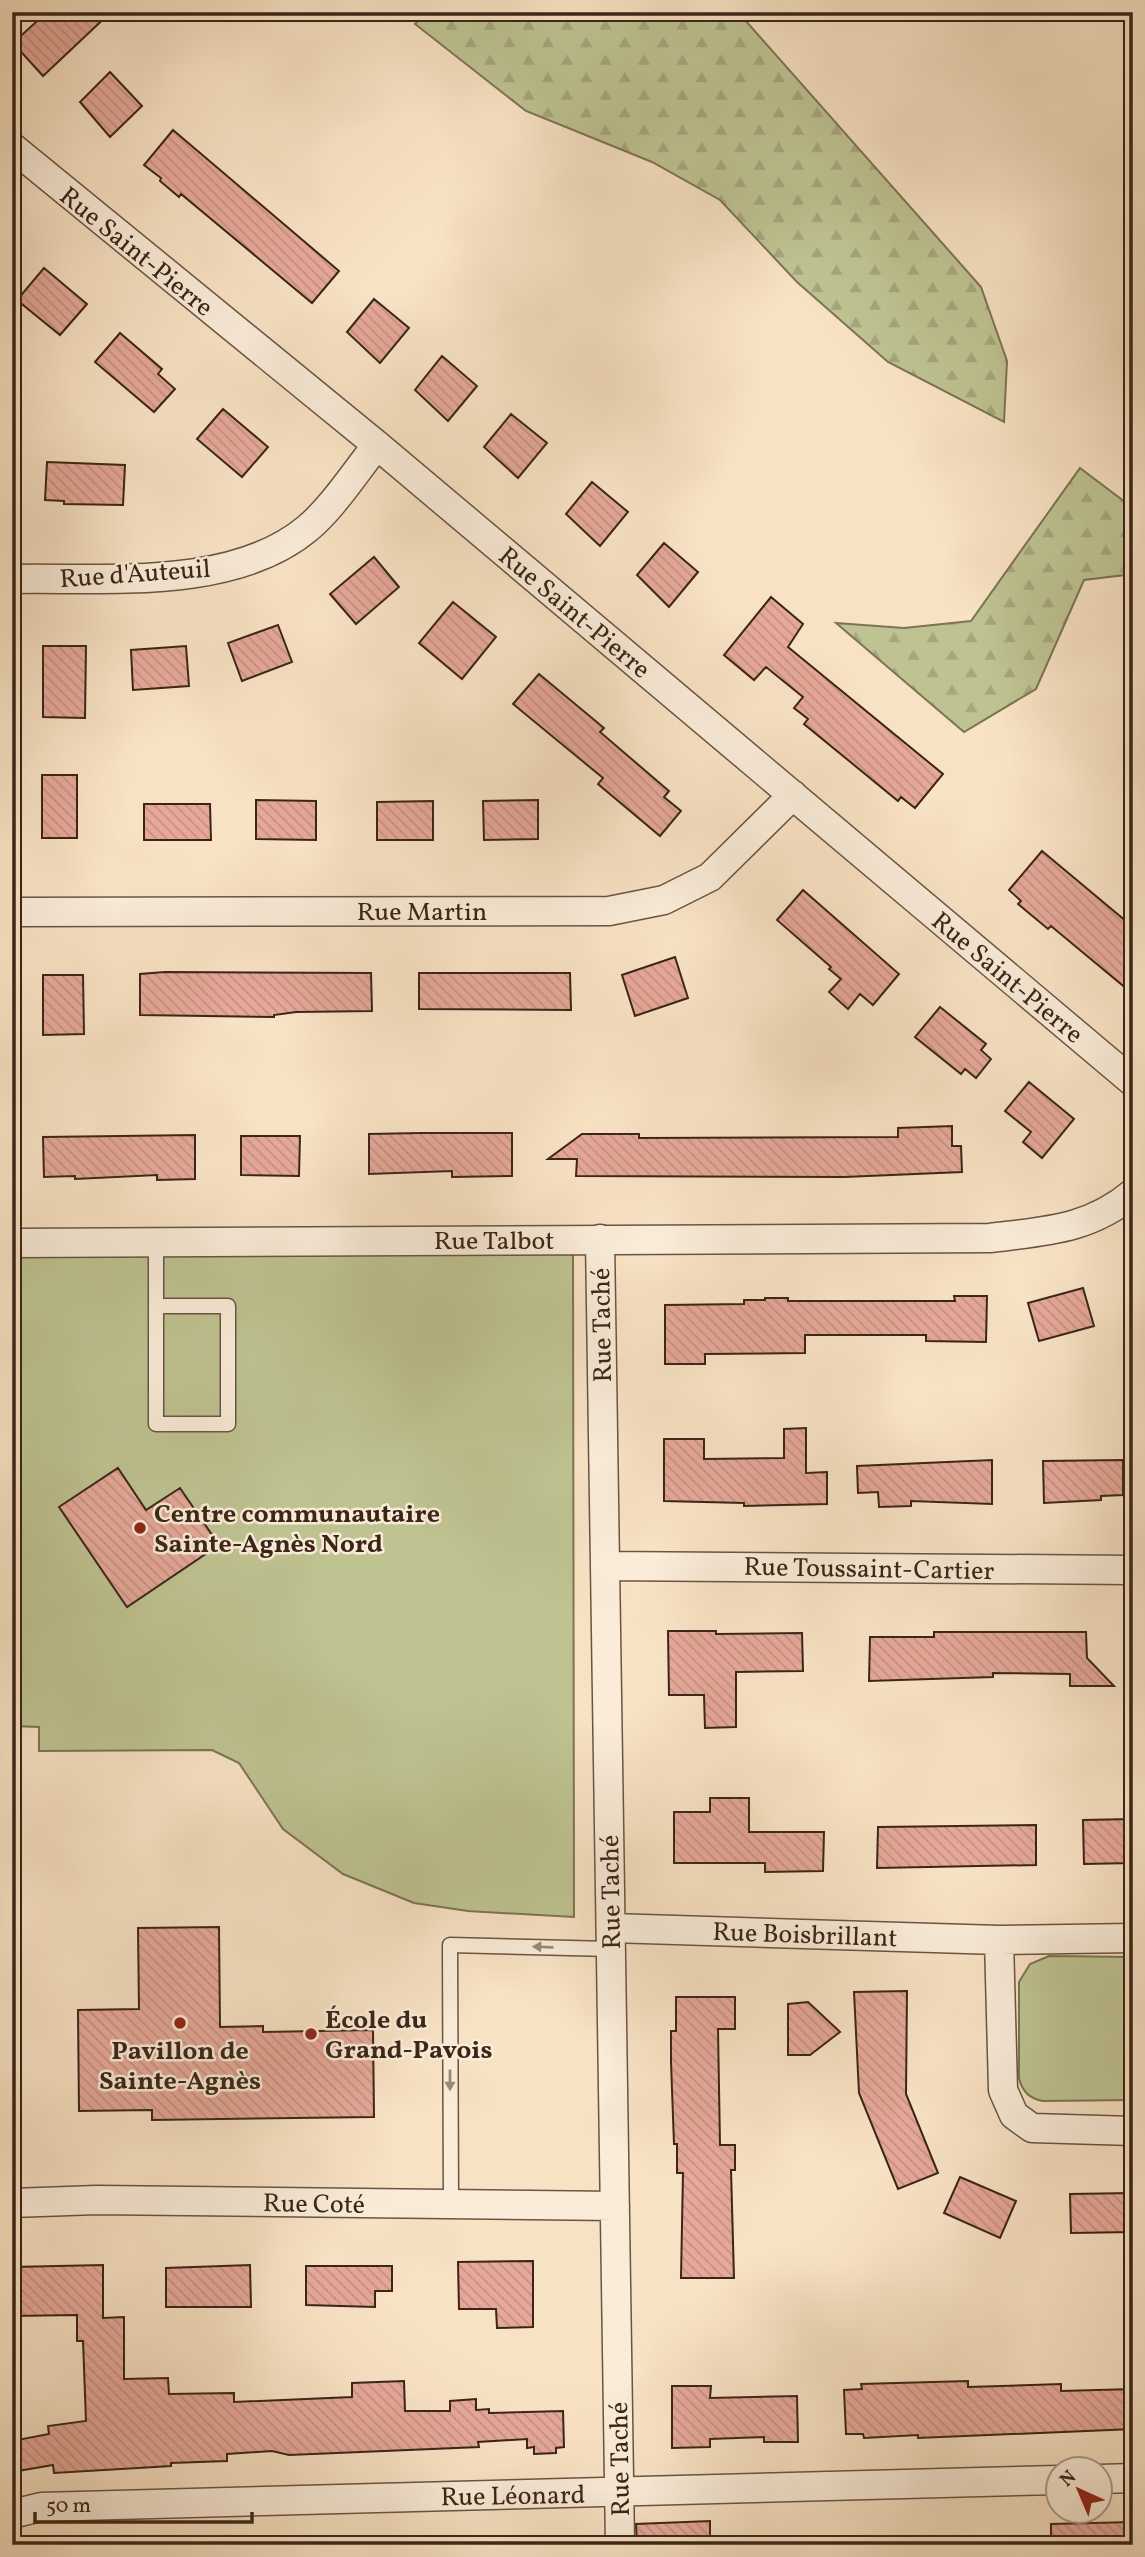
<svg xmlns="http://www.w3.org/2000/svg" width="1145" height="2557" font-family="Vollkorn,serif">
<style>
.forest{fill:url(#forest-firs);stroke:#7c7454;stroke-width:2}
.green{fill:#bfc392;stroke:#7c7454;stroke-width:2}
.building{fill:url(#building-back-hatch);stroke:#3a2517;stroke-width:2}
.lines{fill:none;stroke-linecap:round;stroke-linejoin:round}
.service-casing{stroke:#6a5442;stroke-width:17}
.minor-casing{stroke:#6a5442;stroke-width:31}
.service{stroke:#faecd9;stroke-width:14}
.minor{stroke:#faecd9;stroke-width:28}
.oneway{fill:#9a8878}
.poi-dot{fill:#8f2418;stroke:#faecd9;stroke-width:2.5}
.labels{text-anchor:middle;stroke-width:5;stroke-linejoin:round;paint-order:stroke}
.street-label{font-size:26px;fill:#3a2517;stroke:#faecd9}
.poi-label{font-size:26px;font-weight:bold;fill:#3a2517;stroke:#faecd9;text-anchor:start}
</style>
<defs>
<pattern id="forest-firs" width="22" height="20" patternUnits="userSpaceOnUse" patternTransform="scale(1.75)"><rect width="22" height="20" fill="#bfc392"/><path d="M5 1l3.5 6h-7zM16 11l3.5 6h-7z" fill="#a5a77d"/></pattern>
<pattern id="building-back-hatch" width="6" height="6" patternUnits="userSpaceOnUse" patternTransform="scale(1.75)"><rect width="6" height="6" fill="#e6a899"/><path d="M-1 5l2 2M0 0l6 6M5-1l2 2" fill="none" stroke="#c69083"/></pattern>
</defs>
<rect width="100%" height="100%" fill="#f8e2c4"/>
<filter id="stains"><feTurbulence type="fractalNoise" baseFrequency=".00286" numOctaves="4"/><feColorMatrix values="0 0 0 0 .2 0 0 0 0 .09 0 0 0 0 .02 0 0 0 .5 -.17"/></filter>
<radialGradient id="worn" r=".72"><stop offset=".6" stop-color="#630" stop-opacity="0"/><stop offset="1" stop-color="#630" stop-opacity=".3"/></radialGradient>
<path class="forest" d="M 426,12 L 738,12 L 981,287 L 1007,361 L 1004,422 L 888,362 L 797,282 L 720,200 L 652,162 L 526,111 L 415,24 Z
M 1080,468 L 1133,508 L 1133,574 L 1084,580 L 1036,689 L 964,732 L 836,623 L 904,628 L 971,621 Z"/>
<path class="green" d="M 12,1240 L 573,1253 L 574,1917 L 468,1911 L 414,1903 L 343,1874 L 283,1829 L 239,1763 L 212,1750 L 39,1751 L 39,1727 L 12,1726 Z
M 1049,1956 L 1133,1957 L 1133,2100 L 1043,2101 C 1030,2099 1022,2092 1019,2078 L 1019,1982 L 1030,1964 Z"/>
<path class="building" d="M 47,12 L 111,12 L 43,76 L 13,43 Z
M 110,72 L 142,106 L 110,137 L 80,102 Z
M 173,130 L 339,271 L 312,303 L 181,194 L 179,197 L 160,181 L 161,178 L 144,165 Z
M 44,268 L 87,304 L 60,335 L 17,300 Z
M 374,299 L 409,328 L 380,363 L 347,332 Z
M 120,333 L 162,369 L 158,374 L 175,389 L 154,412 L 95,362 Z
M 442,356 L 477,386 L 448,421 L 415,390 Z
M 223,409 L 268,447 L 242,477 L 197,439 Z
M 511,414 L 547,443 L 518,478 L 484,447 Z
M 47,462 L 125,465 L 123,505 L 64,504 L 64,501 L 45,500 Z
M 592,482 L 628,512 L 600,546 L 566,514 Z
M 664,543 L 698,572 L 669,607 L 637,575 Z
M 374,557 L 399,587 L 356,624 L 330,594 Z
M 771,597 L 803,624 L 788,647 L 943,774 L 915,808 L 901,797 L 898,801 L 804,724 L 808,719 L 794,708 L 803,697 L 766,667 L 754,680 L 724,655 Z
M 453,602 L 496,637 L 462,679 L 419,643 Z
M 278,625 L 292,662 L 242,681 L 228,643 Z
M 43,646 L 86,646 L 85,718 L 43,717 Z
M 186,646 L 189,686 L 133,690 L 131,650 Z
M 539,674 L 604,728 L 600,732 L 669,791 L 664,797 L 681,811 L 660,836 L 598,784 L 603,778 L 513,704 Z
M 42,775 L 77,775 L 77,838 L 42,838 Z
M 256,800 L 316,801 L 316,840 L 256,839 Z
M 538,800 L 538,839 L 484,840 L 483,801 Z
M 433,801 L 433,840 L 377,840 L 377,802 Z
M 144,804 L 210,804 L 211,840 L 144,840 Z
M 1042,851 L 1133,927 L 1133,994 L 1051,926 L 1048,929 L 1018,904 L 1021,901 L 1009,890 Z
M 803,890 L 899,974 L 873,1005 L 860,994 L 848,1009 L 829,992 L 841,979 L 829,969 L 831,967 L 777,920 Z
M 675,957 L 688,998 L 635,1016 L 622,975 Z
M 165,972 L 371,973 L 372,1011 L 296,1012 L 274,1015 L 274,1017 L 140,1015 L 140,974 Z
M 419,973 L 570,973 L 571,1010 L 419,1009 Z
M 43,975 L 83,975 L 84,1034 L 43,1035 Z
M 940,1007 L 986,1044 L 981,1050 L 991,1059 L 976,1078 L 965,1069 L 961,1074 L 915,1037 Z
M 1029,1082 L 1074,1119 L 1042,1158 L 1023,1142 L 1031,1132 L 1005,1111 Z
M 952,1126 L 952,1146 L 961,1146 L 962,1172 L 844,1177 L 576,1176 L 577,1159 L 548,1159 L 582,1134 L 639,1134 L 639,1138 L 898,1137 L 898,1128 Z
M 421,1133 L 512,1133 L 512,1176 L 452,1177 L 452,1171 L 369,1174 L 369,1134 Z
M 195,1135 L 195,1179 L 157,1180 L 157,1175 L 75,1179 L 75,1176 L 44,1177 L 43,1137 Z
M 241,1136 L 300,1136 L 299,1176 L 241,1175 Z
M 1083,1288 L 1094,1326 L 1039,1341 L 1028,1303 Z
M 954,1296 L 987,1296 L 986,1342 L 926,1341 L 926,1335 L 805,1335 L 805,1353 L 705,1354 L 705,1364 L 665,1364 L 665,1305 L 744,1304 L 744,1300 L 765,1300 L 765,1298 L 788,1298 L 788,1301 L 955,1301 Z
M 806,1428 L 806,1473 L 827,1472 L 827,1504 L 744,1506 L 744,1503 L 664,1501 L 664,1439 L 704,1439 L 704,1459 L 784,1458 L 784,1429 Z
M 992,1460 L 992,1504 L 911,1501 L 911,1506 L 879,1507 L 878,1492 L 858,1493 L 857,1466 Z
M 1123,1460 L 1123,1495 L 1101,1496 L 1101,1500 L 1044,1503 L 1043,1461 Z
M 118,1468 L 146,1510 L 180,1488 L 219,1545 L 127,1607 L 59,1507 Z
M 668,1631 L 716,1631 L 716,1634 L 802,1633 L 803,1671 L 736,1672 L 736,1727 L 705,1728 L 704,1695 L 669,1695 Z
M 934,1632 L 1086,1632 L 1087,1658 L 1114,1686 L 1070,1686 L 1070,1674 L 993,1673 L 993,1677 L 869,1681 L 870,1637 L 934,1637 Z
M 710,1798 L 749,1798 L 749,1832 L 824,1832 L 823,1871 L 765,1872 L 765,1863 L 674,1863 L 674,1812 L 710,1812 Z
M 1133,1819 L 1133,1863 L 1084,1864 L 1083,1820 Z
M 1036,1825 L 1036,1865 L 877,1868 L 878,1827 Z
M 219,1927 L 220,2027 L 263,2026 L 263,2032 L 373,2030 L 374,2117 L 152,2120 L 152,2110 L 79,2111 L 78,2010 L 139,2009 L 138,1928 Z
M 907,1991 L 906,2094 L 938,2173 L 898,2189 L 859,2093 L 854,1992 Z
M 676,1997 L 735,1997 L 735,2029 L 718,2029 L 720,2145 L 735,2145 L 735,2170 L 731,2170 L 734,2278 L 681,2278 L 683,2173 L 677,2173 L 677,2144 L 674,2144 L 671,2062 L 671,2031 L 676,2031 Z
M 808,2002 L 840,2032 L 810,2055 L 788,2055 L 788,2004 Z
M 960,2177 L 1016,2201 L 1000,2238 L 944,2213 Z
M 1132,2193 L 1132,2232 L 1071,2233 L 1070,2194 Z
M 533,2261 L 533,2327 L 497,2328 L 496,2309 L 459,2309 L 458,2262 Z
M 103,2265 L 103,2318 L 124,2317 L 124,2379 L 168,2378 L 169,2394 L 234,2393 L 234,2402 L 352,2397 L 352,2383 L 404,2381 L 405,2411 L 450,2411 L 450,2401 L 476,2399 L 476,2410 L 489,2409 L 489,2413 L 563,2411 L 564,2447 L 556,2448 L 556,2453 L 534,2454 L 534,2447 L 527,2448 L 527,2439 L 478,2442 L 479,2447 L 289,2455 L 272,2451 L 227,2454 L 227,2461 L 171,2463 L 171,2466 L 54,2473 L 53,2465 L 12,2472 L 12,2441 L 49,2434 L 48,2426 L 86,2421 L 83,2341 L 77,2341 L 77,2315 L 12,2316 L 12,2267 Z
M 250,2265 L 251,2307 L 166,2307 L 166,2268 Z
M 306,2266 L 392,2266 L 392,2291 L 375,2291 L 375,2307 L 306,2305 Z
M 968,2381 L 968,2387 L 1061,2384 L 1061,2391 L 1133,2389 L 1133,2429 L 918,2438 L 918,2435 L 864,2438 L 863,2434 L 846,2434 L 844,2390 L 862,2389 L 861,2384 Z
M 672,2386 L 711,2386 L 710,2398 L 797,2396 L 798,2442 L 764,2442 L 764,2437 L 710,2439 L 710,2447 L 672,2448 Z
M 710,2521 L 710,2545 L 637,2545 L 636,2524 Z
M 1133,2522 L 1133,2545 L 1051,2545 L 1051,2524 Z"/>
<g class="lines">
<g class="service-casing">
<path id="service" d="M 156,1306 L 228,1306 L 228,1424 L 156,1424 L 156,1243
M 451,2204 L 450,1945 L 611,1949"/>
</g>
<g class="minor-casing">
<path id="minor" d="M 12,147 L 377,445 L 1133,1082
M 12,579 C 105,577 233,591 308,528 C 333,507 356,471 377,445
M 12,912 L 609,911 L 664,900 L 710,877 L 793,795
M 600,1239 L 620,2545
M 12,1243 L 990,1238 C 1045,1231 1089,1230 1133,1193
M 605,1566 L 1133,1570
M 611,1928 L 999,1940 L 1133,1938
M 999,1940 L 1003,2090 L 1014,2115 L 1032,2128 L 1133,2131
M 12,2203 L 97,2200 L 615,2206
M 1100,2479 L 1133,2478
M 12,2514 L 41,2507 L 1058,2480"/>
</g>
<use href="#service" class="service"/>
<use href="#minor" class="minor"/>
</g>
<defs><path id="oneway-solid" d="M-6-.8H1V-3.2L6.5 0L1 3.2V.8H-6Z" transform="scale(1.75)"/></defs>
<g class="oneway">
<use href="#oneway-solid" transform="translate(543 1947) rotate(-178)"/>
<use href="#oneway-solid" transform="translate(450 2080) rotate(90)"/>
</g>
<g class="poi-dot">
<circle cx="140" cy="1528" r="7"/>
<circle cx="180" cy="2023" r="7"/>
<circle cx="311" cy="2034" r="7"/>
</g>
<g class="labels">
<g class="street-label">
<text transform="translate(137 251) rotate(39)" y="9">Rue Saint-Pierre</text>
<text transform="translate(135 573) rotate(-4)" y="9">Rue d'Auteuil</text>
<text transform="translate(575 612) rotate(40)" y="9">Rue Saint-Pierre</text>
<text x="422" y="920">Rue Martin</text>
<text transform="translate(1008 977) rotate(40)" y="9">Rue Saint-Pierre</text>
<text x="494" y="1249">Rue Talbot</text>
<text transform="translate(601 1325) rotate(-91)" y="9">Rue Taché</text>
<text transform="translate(869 1568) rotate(1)" y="9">Rue Toussaint-Cartier</text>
<text transform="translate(610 1892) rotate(-91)" y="9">Rue Taché</text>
<text transform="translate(805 1934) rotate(2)" y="9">Rue Boisbrillant</text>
<text transform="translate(314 2203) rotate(1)" y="9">Rue Coté</text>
<text transform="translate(619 2459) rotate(-91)" y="9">Rue Taché</text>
<text transform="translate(513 2495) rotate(-1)" y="9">Rue Léonard</text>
</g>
<g class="poi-label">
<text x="154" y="1522">Centre communautaire<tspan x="154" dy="30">Sainte-Agnès Nord</tspan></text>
<text x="325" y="2028">École du<tspan x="325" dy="30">Grand-Pavois</tspan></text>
<text x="180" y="2059" text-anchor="middle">Pavillon de<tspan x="180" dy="30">Sainte-Agnès</tspan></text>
</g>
</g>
<rect width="1145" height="2557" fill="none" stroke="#f8e2c4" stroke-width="42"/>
<rect x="14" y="14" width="1117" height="2529" fill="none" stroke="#3a2517" stroke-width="3.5"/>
<rect x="21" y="21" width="1103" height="2515" fill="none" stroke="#3a2517" stroke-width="2"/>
<g transform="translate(1079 2490) rotate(316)"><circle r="33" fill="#faecd9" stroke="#ad9c8b" stroke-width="2"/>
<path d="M0-5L12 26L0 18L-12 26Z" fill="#8f2418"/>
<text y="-10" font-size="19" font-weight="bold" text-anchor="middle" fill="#3a2517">N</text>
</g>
<path d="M35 2512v10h217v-10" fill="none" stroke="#3a2517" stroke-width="3.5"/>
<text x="46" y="2512" font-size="21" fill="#3a2517" stroke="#faecd9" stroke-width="5" paint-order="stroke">50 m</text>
<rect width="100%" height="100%" filter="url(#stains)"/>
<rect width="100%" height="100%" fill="url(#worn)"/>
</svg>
